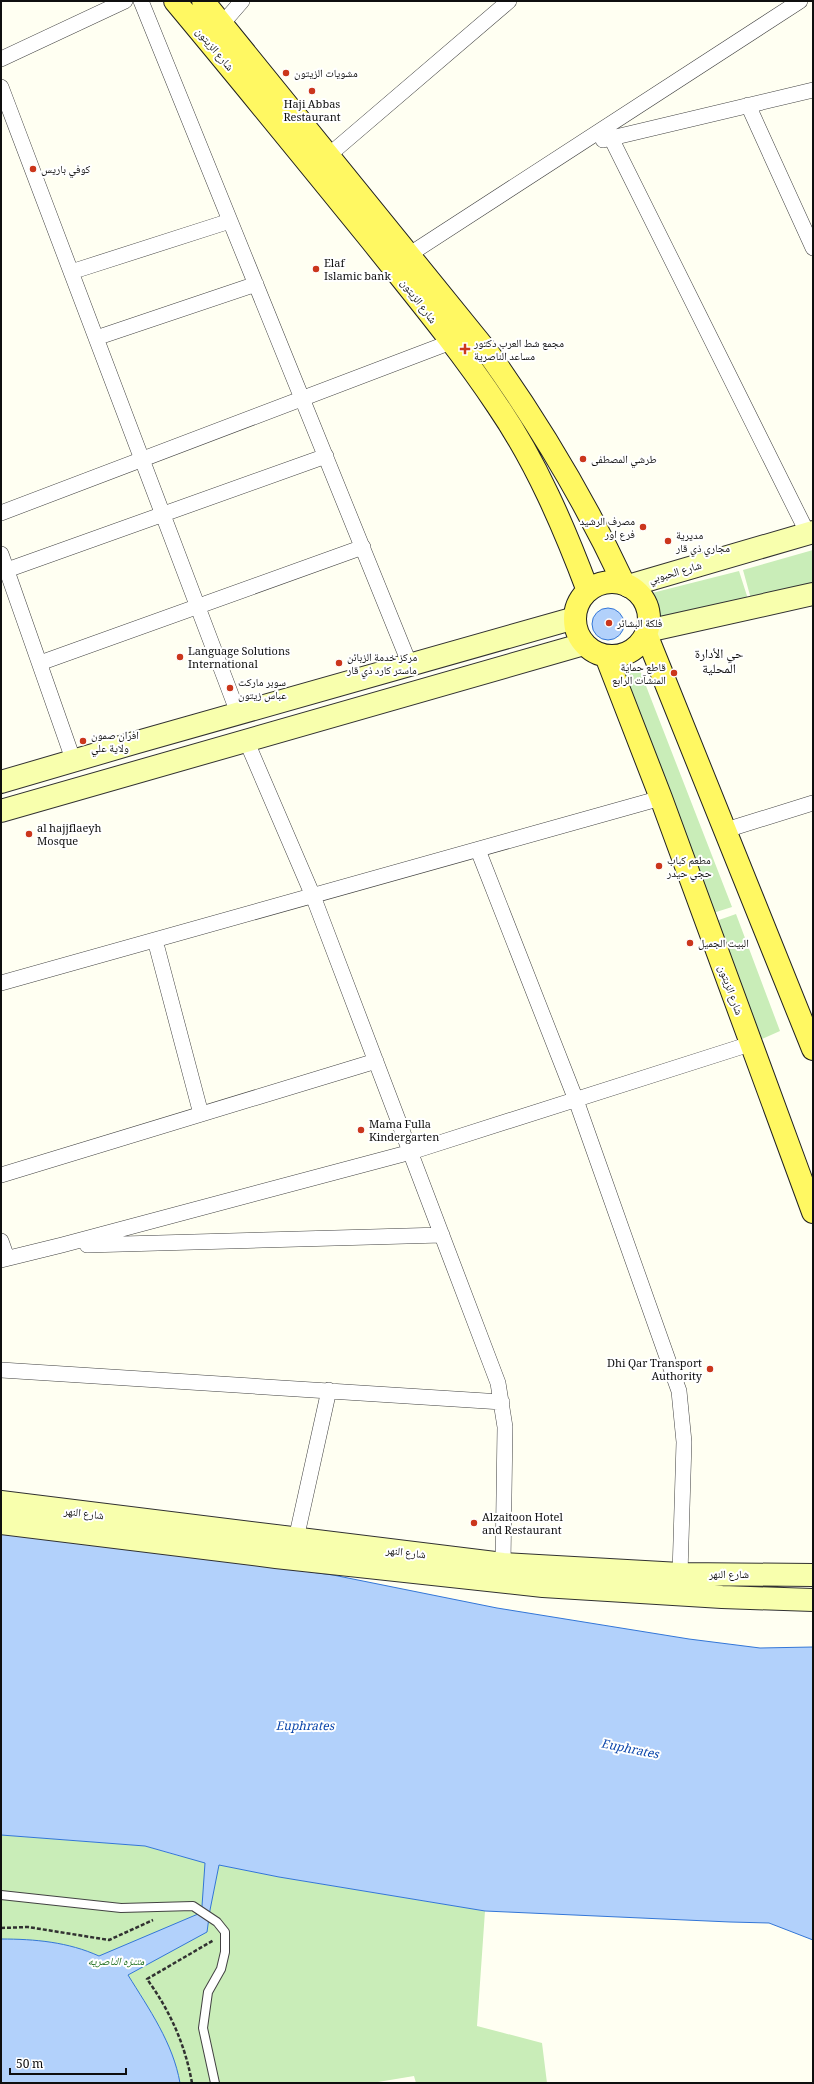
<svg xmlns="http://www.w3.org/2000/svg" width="814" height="2084" font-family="Georgia,'Noto Naskh Arabic',serif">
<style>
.green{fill:#c9edb8}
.water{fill:#b2d1fb;stroke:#3376d7}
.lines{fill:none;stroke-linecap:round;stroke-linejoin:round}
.service-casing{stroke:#424242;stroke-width:10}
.minor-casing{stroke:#424242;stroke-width:16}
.secondary-casing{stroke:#313131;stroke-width:24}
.primary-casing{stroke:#202020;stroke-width:24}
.path{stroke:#313131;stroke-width:2.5;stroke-dasharray:4 2;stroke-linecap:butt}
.service{stroke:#fff;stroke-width:8}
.minor{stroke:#fff;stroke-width:15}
.secondary{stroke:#f8ffad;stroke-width:22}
.primary{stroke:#fff862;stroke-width:22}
.poi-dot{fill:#cb361c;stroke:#fff;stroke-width:1.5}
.labels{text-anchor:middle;stroke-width:4;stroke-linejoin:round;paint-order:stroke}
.street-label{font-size:11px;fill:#0f0f0f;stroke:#fff}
.poi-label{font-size:11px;fill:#0f0f0f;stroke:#fff;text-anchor:start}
.park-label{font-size:11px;font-style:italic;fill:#1b6d1a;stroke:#fff}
.water-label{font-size:12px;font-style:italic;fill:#0e48ac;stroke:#fff}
.quarter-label{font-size:13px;fill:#0f0f0f;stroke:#fff}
</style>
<rect width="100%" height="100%" fill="#fffff2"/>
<path class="green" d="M 813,550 L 813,583 L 751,599 L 743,570 Z
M 739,571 L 748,599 L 657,625 L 648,594 Z
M 632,668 L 637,668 L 641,673 L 732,907 L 713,913 L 624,673 Z
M 736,914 L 780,1031 L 762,1039 L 716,921 Z
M 1,1835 L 145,1846 L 179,1856 L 279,1877 L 485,1911 L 477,2026 L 542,2043 L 547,2083 L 416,2083 L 414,2076 L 372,2083 L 1,2083 Z"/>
<path class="water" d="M592 624a16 16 0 1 1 32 0a16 16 0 1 1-32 0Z
M 1,1530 L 333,1575 L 497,1608 L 689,1639 L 760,1648 L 813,1647 L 813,1940 L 769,1923 L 730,1922 L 485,1911 L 279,1877 L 219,1865 L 210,1910 L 207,1932 L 128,1975 C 149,2009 173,2043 180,2083 L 1,2083 L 1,1939 C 35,1939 68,1942 99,1956 L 198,1914 L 202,1906 L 205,1863 L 145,1846 L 1,1835 Z"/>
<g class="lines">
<g class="service-casing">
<path id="service" d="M 1,1895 L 121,1908 L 193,1906 L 217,1922 L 225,1932 L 225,1952 L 221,1969 L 208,1992 L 203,2028 L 215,2083"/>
</g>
<g class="minor-casing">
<path id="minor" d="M 141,1 L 410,665
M 222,24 L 242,1
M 1,59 L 125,1
M 1,87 L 238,713
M 748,105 L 813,248
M 611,138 L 808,534
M 603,140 L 813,90
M 329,155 L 509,1
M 410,254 L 800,1
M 71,272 L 230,221
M 96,338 L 256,284
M 1,513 L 451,342
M 1,554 L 74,762
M 7,570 L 326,456
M 40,663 L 363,547
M 246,740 L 313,896 L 498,1383 L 505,1427 L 503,1564
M 726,830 L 813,803
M 478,850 L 576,1100 L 679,1391 L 684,1442 L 680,1574
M 155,940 L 201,1114
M 1,983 L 661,798
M 1,1175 L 376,1061
M 1,1241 L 7,1258
M 87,1245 L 442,1235
M 1,1260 L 62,1245 L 411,1152 L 750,1044
M 1,1370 L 502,1402
M 296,1539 L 329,1390"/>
</g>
<g class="secondary-casing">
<path id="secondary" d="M 628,586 L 813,532
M 647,631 L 813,594
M 1,782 L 134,743 L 575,618
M 1,811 L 584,644
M 1,1502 L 503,1564 L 680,1574 L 813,1575
M 1,1523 L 276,1557 L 543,1586 L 722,1597 L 813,1600"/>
</g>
<g class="primary-casing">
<path id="primary" d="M 175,1 C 241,80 306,160 371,240 C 414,294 459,348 497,405 C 536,462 564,527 588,591
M 203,1 L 489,354 C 541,427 586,503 624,584
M575 619a37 37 0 1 1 74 0a37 37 0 1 1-74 0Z
M 646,634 L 813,1049
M 606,656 L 661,798 L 813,1212"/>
</g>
<path class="path" d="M 1,1928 L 28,1927 L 109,1940 L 153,1920
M 192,2083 C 185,2044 170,2011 147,1979 L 214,1940"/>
<use href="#service" class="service"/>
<use href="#minor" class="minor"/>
<use href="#secondary" class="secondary"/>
<use href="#primary" class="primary"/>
</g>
<g class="poi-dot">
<circle cx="286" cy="73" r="4"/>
<circle cx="312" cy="91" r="4"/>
<circle cx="33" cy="169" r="4"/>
<circle cx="316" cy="269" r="4"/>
<path d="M463 343h4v4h4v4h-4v4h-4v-4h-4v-4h4z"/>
<circle cx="583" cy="459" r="4"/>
<circle cx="643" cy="527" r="4"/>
<circle cx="668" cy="541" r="4"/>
<circle cx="609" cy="623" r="4"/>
<circle cx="180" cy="657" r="4"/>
<circle cx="339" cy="663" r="4"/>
<circle cx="674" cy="673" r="4"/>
<circle cx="230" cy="688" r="4"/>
<circle cx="83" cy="741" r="4"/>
<circle cx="29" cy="834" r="4"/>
<circle cx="659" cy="866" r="4"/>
<circle cx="690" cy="943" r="4"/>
<circle cx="361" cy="1130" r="4"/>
<circle cx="710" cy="1369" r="4"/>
<circle cx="474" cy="1523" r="4"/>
</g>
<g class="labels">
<g class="street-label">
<text transform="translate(215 49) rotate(50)" y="4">شارع الزيتون</text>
<text transform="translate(419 301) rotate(53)" y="4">شارع الزيتون</text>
<text transform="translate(675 572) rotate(-16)" y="4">شارع الحبوبي</text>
<text transform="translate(731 990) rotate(70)" y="4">شارع الزيتون</text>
<text transform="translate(84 1513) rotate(7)" y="4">شارع النهر</text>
<text transform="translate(406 1552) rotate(7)" y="4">شارع النهر</text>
<text x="729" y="1578">شارع النهر</text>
</g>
<g class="poi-label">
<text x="294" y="77">مشويات الزيتون</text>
<text x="312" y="108" text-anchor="middle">Haji Abbas<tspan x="312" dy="13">Restaurant</tspan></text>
<text x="41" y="173">كوفي باريس</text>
<text x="324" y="267">Elaf<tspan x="324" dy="13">Islamic bank</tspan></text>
<text x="474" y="347">مجمع شط العرب دكتور<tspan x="474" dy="13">مساعد الناصرية</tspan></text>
<text x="591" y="463">طرشي المصطفى</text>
<text x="635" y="525" text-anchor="end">مصرف الرشيد<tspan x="635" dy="13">فرع اور</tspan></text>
<text x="676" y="539">مديرية<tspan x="676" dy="13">مجاري ذي قار</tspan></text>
<text x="617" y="627">فلكة البشائر</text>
<text x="188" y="655">Language Solutions<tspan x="188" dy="13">International</tspan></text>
<text x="347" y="661">مركز خدمة الزبائن<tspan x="347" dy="13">ماستر كارد ذي قار</tspan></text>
<text x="666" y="671" text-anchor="end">قاطع حماية<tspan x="666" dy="13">المنشآت الرابع</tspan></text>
<text x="238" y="686">سوبر ماركت<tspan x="238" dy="13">عباس زيتون</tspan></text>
<text x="91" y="739">افران صمون<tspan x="91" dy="13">ولاية علي</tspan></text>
<text x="37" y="832">al hajjflaeyh<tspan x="37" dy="13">Mosque</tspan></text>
<text x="667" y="864">مطعم كباب<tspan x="667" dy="13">حجي حيدر</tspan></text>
<text x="698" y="947">البيت الجميل</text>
<text x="369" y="1128">Mama Fulla<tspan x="369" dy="13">Kindergarten</tspan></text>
<text x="702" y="1367" text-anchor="end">Dhi Qar Transport<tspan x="702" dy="13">Authority</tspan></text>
<text x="482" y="1521">Alzaitoon Hotel<tspan x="482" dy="13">and Restaurant</tspan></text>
</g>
<g class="park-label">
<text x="116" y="1965">متنزه الناصريه</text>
</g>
<g class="water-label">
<text x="305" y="1730">Euphrates</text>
<text transform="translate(630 1749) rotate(11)" y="4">Euphrates</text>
</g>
<g class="quarter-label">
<text x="719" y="658">حي الأدارة<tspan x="719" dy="15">المحلية</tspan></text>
</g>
</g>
<rect width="814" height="2084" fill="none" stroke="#0f0f0f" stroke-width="4"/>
<path d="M10 2068v6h116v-6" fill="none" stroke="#0f0f0f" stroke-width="2"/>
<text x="16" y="2068" font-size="12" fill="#0f0f0f" stroke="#ffffff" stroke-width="3" paint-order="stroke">50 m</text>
</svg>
